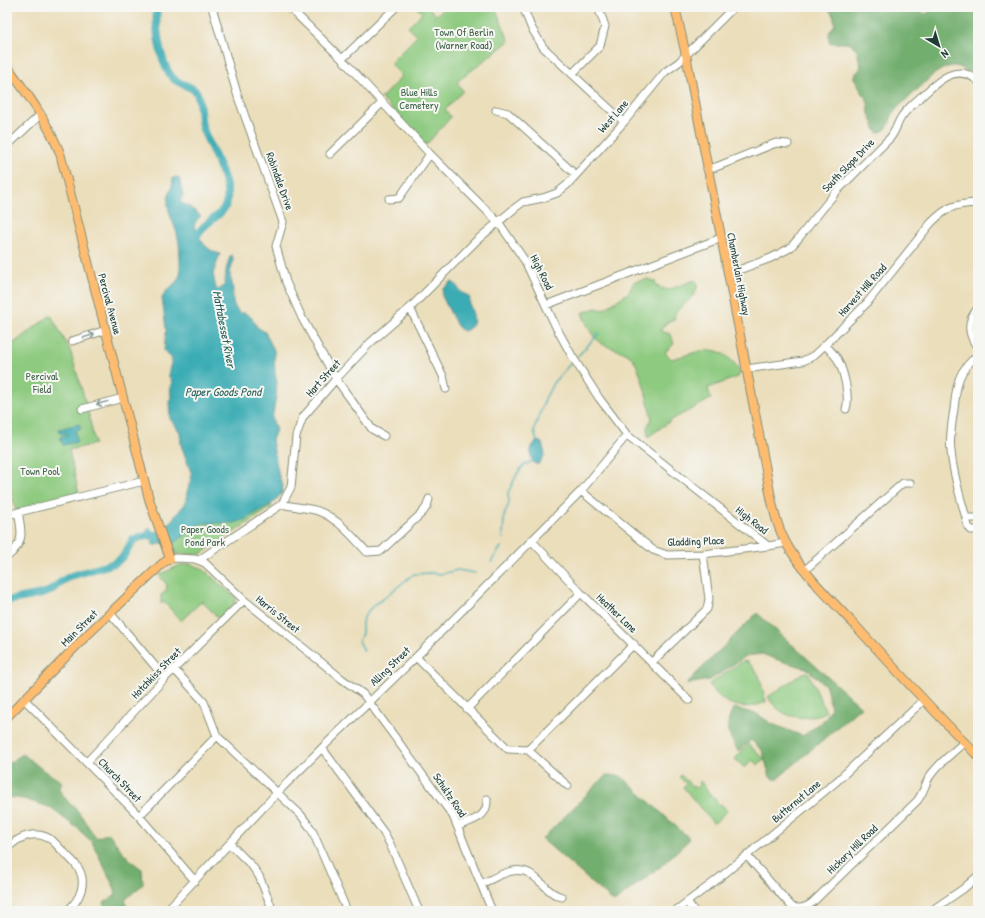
<svg xmlns="http://www.w3.org/2000/svg" width="985" height="918" font-family="'Patrick Hand',sans-serif">
<style>
.green{fill:#8eca80;stroke:#56845a}
.forest{fill:#72ae6e;stroke:#487651}
.water{fill:#3aacb4;stroke:#2c7474}
.lines{fill:none;stroke-linecap:round;stroke-linejoin:round}
.stream{stroke:#3aacb4;stroke-width:1.5}
.river{stroke:#3aacb4;stroke-width:8}
.minor-casing{stroke:#858e78;stroke-width:9}
.major-casing{stroke:#858e78;stroke-width:10}
.minor{stroke:#fff;stroke-width:7}
.major{stroke:#febc70;stroke-width:8}
.oneway{stroke:#8f9e9a}
.labels{text-anchor:middle;stroke-width:4;stroke-linejoin:round;paint-order:stroke}
.park-label{font-size:11px;fill:#3b6047;stroke:#f6f6f2}
.street-label{font-size:11px;fill:#1f3d34;stroke:#f6f6f2}
.water-label{font-size:12px;font-style:italic;fill:#275e5a;stroke:#f6f6f2}
</style>
<rect width="100%" height="100%" fill="#f6f6f2"/>
<filter id="ink" filterUnits="userSpaceOnUse"><feTurbulence type="fractalNoise" baseFrequency=".025" numOctaves="2"/><feDisplacementMap in="SourceGraphic" scale="8" xChannelSelector="R" yChannelSelector="G"/><feConvolveMatrix kernelMatrix="1 2 1 2 8 2 1 2 1" color-interpolation-filters="sRGB"/></filter>
<filter id="wash" filterUnits="userSpaceOnUse"><feTurbulence type="fractalNoise" baseFrequency=".012" numOctaves="4" result="noise"/><feDisplacementMap in="SourceGraphic" scale="16" xChannelSelector="R" yChannelSelector="G"/><feGaussianBlur stdDeviation="0.9" result="paint"/><feColorMatrix in="noise" values="0 0 0 0 0 0 0 0 0 0 0 0 0 0 0 0 0 1.4 0 .05"/><feComposite in="paint" operator="in"/></filter>
<g filter="url(#wash)">
<rect width="100%" height="100%" fill="#ebdebb"/>
<path class="green" d="M 416,7 L 428,7 L 436,15 L 446,7 L 495,7 L 509,41 L 457,82 L 463,91 L 445,110 L 451,117 L 426,145 L 381,98 L 402,76 L 390,63 L 417,36 L 408,27 L 422,13 Z
M 647,279 L 655,281 L 656,286 L 668,290 L 695,280 L 698,284 L 695,294 L 676,312 L 674,316 L 675,319 L 666,323 L 660,331 L 671,334 L 674,344 L 665,352 L 671,359 C 705,351 716,339 741,371 L 738,377 L 708,388 L 711,399 L 673,419 L 648,437 L 647,427 L 652,418 C 648,404 641,366 631,357 C 625,351 616,350 609,347 C 593,342 588,327 582,313 L 596,308 L 603,310 L 629,292 L 634,282 Z
M 51,315 L 70,350 L 87,407 L 95,444 L 69,450 L 79,495 L 16,511 L 7,475 L 7,348 Z
M 271,505 L 272,507 L 199,555 L 178,554 L 170,549 L 168,543 L 200,523 L 237,522 Z
M 190,564 L 202,568 L 236,598 L 234,604 L 219,619 L 202,601 L 181,621 L 164,602 L 161,604 L 161,595 L 166,591 L 167,585 L 159,575 L 180,565 Z
M 743,661 L 748,662 L 759,675 L 766,702 C 742,712 723,706 709,684 Z
M 808,672 L 826,712 C 804,722 781,719 768,697 L 803,673 Z
M 748,744 L 764,759 L 758,765 L 752,760 L 745,768 L 735,759 Z
M 681,775 L 692,786 L 696,788 L 699,786 L 700,781 L 705,786 L 705,788 L 719,804 L 722,805 L 727,811 L 716,822 L 713,823 L 683,787 L 686,784 L 679,777 Z"/>
<path class="forest" d="M 827,7 L 908,7 L 926,14 L 935,7 L 978,7 L 978,75 C 969,74 960,65 952,66 C 936,68 923,85 912,95 C 906,101 899,105 894,112 C 888,122 891,129 878,133 L 876,131 L 873,122 L 869,114 L 868,102 L 854,78 L 854,75 C 861,69 862,67 859,59 C 858,56 858,52 856,50 C 852,39 837,45 829,42 L 829,33 L 835,24 L 833,15 Z
M 757,613 L 861,707 L 776,780 L 770,777 L 762,750 L 751,740 L 738,751 C 727,731 724,731 733,708 L 757,714 L 772,724 L 803,736 L 825,719 L 831,708 L 826,686 L 806,668 L 784,662 L 762,654 L 746,656 L 710,680 L 686,684 Z
M 23,754 L 43,770 L 62,782 L 59,790 L 69,803 L 78,811 L 96,838 L 109,833 C 118,847 128,860 142,869 L 143,884 L 125,900 L 128,908 L 131,911 L 105,911 L 104,903 L 116,895 L 115,889 L 92,842 L 77,828 L 49,807 L 24,799 L 7,797 L 7,764 Z
M 606,775 L 621,776 L 690,839 L 660,867 L 614,902 L 542,839 Z"/>
<path class="water" d="M 176,177 L 179,178 L 183,195 L 180,202 L 188,206 L 201,216 L 196,221 L 194,226 C 200,239 205,250 220,254 L 213,274 L 216,288 L 218,290 L 223,287 L 225,283 L 226,270 L 230,256 L 232,255 C 235,261 231,267 230,274 C 230,278 231,279 232,283 C 235,295 228,301 240,313 L 245,313 L 252,318 L 257,327 L 265,332 L 274,350 L 275,374 L 277,382 L 276,398 L 272,418 L 276,430 L 272,440 L 279,477 L 283,485 L 282,493 L 273,503 L 246,519 L 235,523 L 204,523 L 198,525 L 176,542 L 159,544 L 157,546 L 152,544 L 153,542 L 152,541 L 151,537 L 146,531 L 149,528 L 154,532 L 164,530 L 169,523 L 185,504 L 187,492 L 192,475 L 181,445 L 180,432 L 170,419 L 169,402 L 171,397 L 170,387 L 172,382 L 168,375 L 172,359 L 164,351 L 166,330 L 162,298 C 165,289 176,285 179,277 C 181,274 180,271 180,268 C 180,257 180,245 177,234 C 174,224 169,215 168,205 C 167,194 173,190 173,178 Z
M 451,282 C 458,283 457,289 462,293 C 464,294 466,294 468,296 C 471,298 469,301 470,305 C 473,316 479,325 464,331 L 460,329 L 457,326 L 442,296 L 443,289 Z
M 79,424 L 81,429 L 75,431 L 77,442 L 63,445 L 60,437 L 67,435 L 67,433 L 61,434 L 59,429 Z
M 538,441 L 542,443 L 545,454 L 539,464 L 535,464 C 529,459 529,445 538,441 Z"/>
<g class="lines">
<path class="stream" d="M 577,357 L 599,333
M 537,442 L 534,430 L 545,399 L 553,383 L 572,362
M 503,538 L 504,516 L 509,503 L 508,493 L 517,474 L 523,466 L 532,461 L 533,459
M 491,562 L 501,547
M 364,651 L 359,641 L 362,633 L 362,621 L 367,612 L 375,604 L 383,599 L 411,576 L 414,574 L 430,573 L 442,574 L 457,570 L 475,573"/>
<path class="river" d="M 157,7 C 155,25 160,67 174,79 C 180,85 193,86 197,93 C 200,99 200,117 202,126 C 209,148 230,179 227,201 C 224,218 197,223 195,243
M 7,601 L 42,594 L 50,591 L 62,581 L 71,576 L 115,563 L 123,557 L 133,540 L 141,537 L 160,534"/>
</g>
</g>
<g filter="url(#ink)">
<g class="lines">
<g class="minor-casing">
<path id="minor" d="M 212,7 L 238,97 L 283,222 L 276,246 L 286,282 L 302,318 L 336,379 L 372,429 L 384,436
M 289,7 L 342,59 L 430,154 L 499,223 L 525,261 L 556,327 L 572,356 L 599,398 L 627,435 L 768,546
M 523,7 L 531,27 L 543,47 L 624,122
M 342,59 L 396,7
M 572,74 L 600,46 L 605,26 L 598,7
M 496,110 L 508,113 L 576,175
M 7,146 L 41,114
M 330,154 L 383,102
M 707,169 L 716,167 L 776,143 L 788,144
M 389,199 L 399,198 L 430,154
M 728,274 L 771,258 L 790,248 L 798,239 L 836,192 L 890,138 C 896,131 897,123 902,116 C 908,108 915,102 922,96 C 938,81 957,62 978,81
M 546,305 L 721,238
M 410,308 L 443,376 L 446,389
M 978,308 C 966,321 968,335 978,348
M 72,341 L 106,330
M 825,345 C 830,350 835,355 838,360 C 844,372 850,397 846,409
M 978,355 C 957,372 957,383 954,409 C 952,423 949,437 951,451 C 953,477 962,501 968,526 L 971,530 L 978,530
M 746,369 L 803,361 L 813,356 L 825,345 L 867,303 L 931,223 C 948,206 955,204 978,203
M 82,409 L 123,398
M 581,491 L 653,550 L 667,555 L 703,554 L 768,546 L 786,543
M 282,504 C 292,507 301,507 310,509 C 334,513 351,535 367,552 L 381,551 L 423,512 L 427,506 L 429,499
M 7,515 L 144,481
M 966,518 L 975,518 L 978,519
M 531,540 L 581,593 L 689,700
M 7,557 C 25,543 22,532 18,512
M 170,559 L 176,558 L 195,559 L 205,563 L 244,600 L 342,679 L 363,694 L 453,816 L 492,911
M 199,560 L 282,504 L 291,487 L 296,436 L 303,417 L 336,379 L 370,343 L 410,308 L 476,241 L 515,208 L 523,202 L 543,198 L 557,193 L 567,185 L 624,122 L 665,72 L 679,62 L 734,7
M 805,570 L 903,483 L 910,483
M 110,613 L 165,678
M 416,657 L 508,749 L 528,750 L 568,786
M 652,662 L 707,609 L 709,599 L 703,554
M 174,669 L 204,702 L 217,736 L 301,815 L 312,830 L 347,911
M 24,699 L 139,816 L 195,881
M 467,709 L 581,593
M 322,748 L 384,833 L 390,844 L 419,911
M 528,750 L 634,644
M 87,762 L 165,678 L 244,600
M 139,816 L 217,736
M 458,826 C 473,820 488,818 487,799
M 230,844 L 252,866 L 259,876 L 273,911
M 7,849 C 18,836 37,829 53,841 C 57,845 61,850 66,854 C 69,858 73,861 76,865 C 89,881 80,900 67,911
M 747,856 L 792,907 C 800,909 805,908 812,903 L 917,801 C 923,794 925,784 930,776 C 939,763 953,753 964,742
M 481,884 C 495,878 514,865 529,873 C 534,876 539,881 544,885 C 549,891 554,895 562,897
M 687,902 L 694,911
M 166,911 L 277,793 L 322,748 L 416,657 L 581,491 L 627,435
M 675,911 L 718,879 L 837,781 L 924,700
M 931,911 L 963,889 L 978,876"/>
</g>
<g class="major-casing">
<path id="major" d="M 675,7 L 686,55 L 765,465 C 770,491 773,518 785,541 C 800,570 831,600 853,623 C 894,668 935,713 978,756
M 7,66 C 28,95 46,119 60,153 L 149,499 L 170,559 L 163,563 L 87,635 L 7,717"/>
</g>
<use href="#minor" class="minor"/>
<use href="#major" class="major"/>
</g>
<defs><path id="oneway-shaft" d="M-6 0H5M1.5-3L5.5 0L1.5 3" fill="none" stroke-width="1.6" stroke-linecap="round" stroke-linejoin="round"/></defs>
<g class="oneway">
<use href="#oneway-shaft" transform="translate(89 336) rotate(-18)"/>
<use href="#oneway-shaft" transform="translate(102 403) rotate(166)"/>
</g>
</g>
<g class="labels">
<g class="park-label">
<text x="464" y="36">Town Of Berlin<tspan x="464" dy="13">(Warner Road)</tspan></text>
<text x="419" y="96">Blue Hills<tspan x="419" dy="13">Cemetery</tspan></text>
<text x="42" y="380">Percival<tspan x="42" dy="13">Field</tspan></text>
<text x="40" y="475">Town Pool</text>
<text x="205" y="533">Paper Goods<tspan x="205" dy="13">Pond Park</tspan></text>
</g>
<g class="street-label">
<text transform="translate(613 116) rotate(-49)" y="4">West Lane</text>
<text transform="translate(848 165) rotate(-46)" y="4">South Slope Drive</text>
<text transform="translate(280 181) rotate(70)" y="4">Robindale Drive</text>
<text transform="translate(542 272) rotate(63)" y="4">High Road</text>
<text transform="translate(739 274) rotate(79)" y="4">Chamberlain Highway</text>
<text transform="translate(862 290) rotate(-48)" y="4">Harvest Hill Road</text>
<text transform="translate(110 304) rotate(75)" y="4">Percival Avenue</text>
<text transform="translate(323 378) rotate(-48)" y="4">Hart Street</text>
<text transform="translate(752 520) rotate(38)" y="4">High Road</text>
<text transform="translate(696 541) rotate(-2)" y="4">Gladding Place</text>
<text transform="translate(617 613) rotate(44)" y="4">Heather Lane</text>
<text transform="translate(278 614) rotate(39)" y="4">Harris Street</text>
<text transform="translate(79 628) rotate(-45)" y="4">Main Street</text>
<text transform="translate(390 666) rotate(-44)" y="4">Alling Street</text>
<text transform="translate(156 673) rotate(-46)" y="4">Hotchkiss Street</text>
<text transform="translate(120 780) rotate(46)" y="4">Church Street</text>
<text transform="translate(450 795) rotate(56)" y="4">Schultz Road</text>
<text transform="translate(796 801) rotate(-40)" y="4">Butternut Lane</text>
<text transform="translate(852 849) rotate(-44)" y="4">Hickory Hill Road</text>
</g>
<g class="water-label">
<text transform="translate(224 329) rotate(79)" y="4">Mattabesset River</text>
<text x="223" y="396">Paper Goods Pond</text>
</g>
</g>
<rect width="985" height="918" fill="none" stroke="#f6f6f2" stroke-width="24"/>
<g transform="translate(939 46) rotate(142)" stroke="#f6f6f2" stroke-width="3" paint-order="stroke">
<path d="M0-3L7 15L0 10L-7 15Z" fill="#1f3d34"/>
<text y="-6" font-size="11" font-weight="bold" text-anchor="middle" fill="#1f3d34">N</text>
</g>
</svg>
